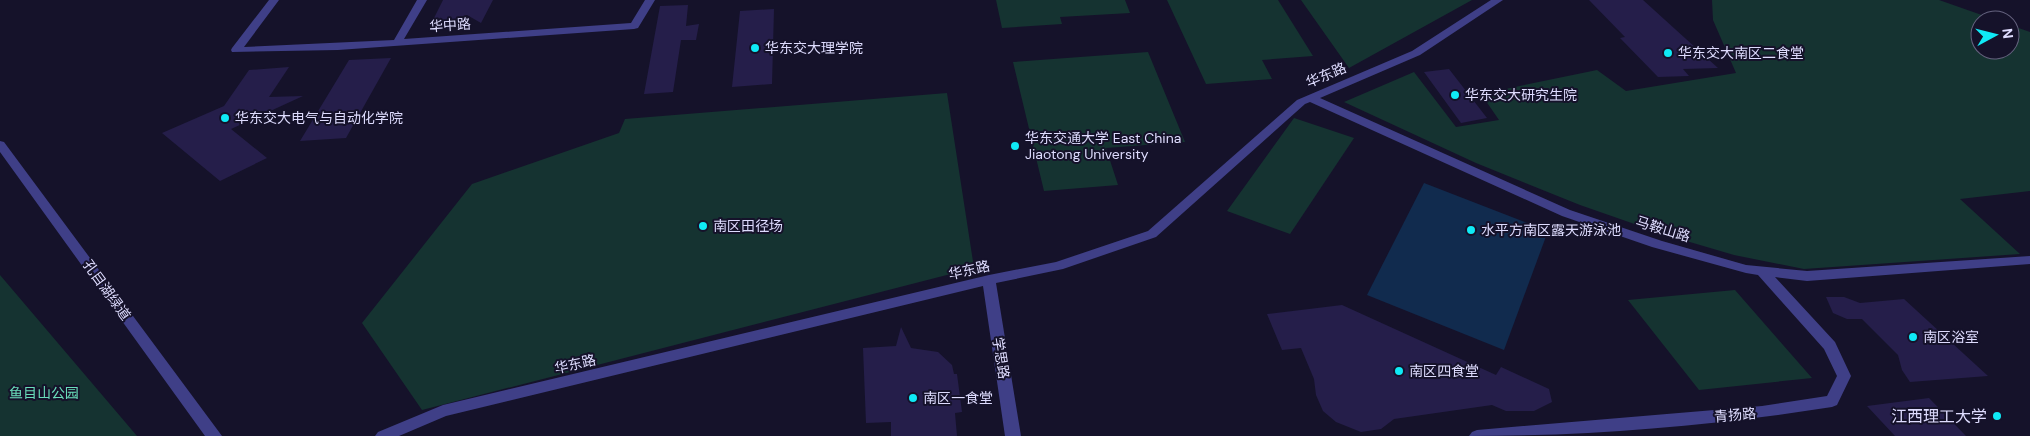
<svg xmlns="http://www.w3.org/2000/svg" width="2030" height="436" font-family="'DM Sans','Noto Sans SC',sans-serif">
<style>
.green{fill:#153331}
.water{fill:#112b4e}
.building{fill:#251e4a}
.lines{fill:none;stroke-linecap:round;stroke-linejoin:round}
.minor{fill:#3f3f87;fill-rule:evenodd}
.poi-dot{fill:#0feaf6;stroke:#15122a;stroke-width:2}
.labels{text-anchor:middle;stroke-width:4;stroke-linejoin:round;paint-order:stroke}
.street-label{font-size:14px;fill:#dedcfe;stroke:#15122a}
.poi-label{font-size:14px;fill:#dedcfe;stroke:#15122a;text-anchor:start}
.park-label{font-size:14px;fill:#69ddba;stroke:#15122a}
.near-poi-label{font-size:16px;fill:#dedcfe;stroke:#15122a;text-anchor:end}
</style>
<rect width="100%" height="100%" fill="#15122a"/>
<path class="green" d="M 996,0 L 1125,0 L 1130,13 L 1060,17 L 1062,24 L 1002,28 Z
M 1167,0 L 1278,0 L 1313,56 L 1262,60 L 1272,79 L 1206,84 Z
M 1301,0 L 1472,0 L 1349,68 Z
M 1712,0 L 1939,0 L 1996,20 L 1980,20 L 1980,50 L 2010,50 L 2010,25 L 2030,32 L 2030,191 L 1960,199 L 2020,254 L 1804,269 L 1734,255 L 1666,235 L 1580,205 L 1476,163 L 1344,102 L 1414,72 L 1456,127 L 1499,120 L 1481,94 L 1597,70 L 1626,91 L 1736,73 L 1713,20 Z
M 1148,52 L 1185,142 L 1106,148 L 1118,185 L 1044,191 L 1013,62 Z
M 947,93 L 974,268 L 422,410 L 362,323 L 472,184 L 619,133 L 625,119 Z
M 1294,118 L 1354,138 L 1290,234 L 1227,211 Z
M 0,275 L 137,436 L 0,436 Z
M 1735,290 L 1812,378 L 1699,390 L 1628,300 Z"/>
<path class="water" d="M 1424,183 L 1548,231 L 1504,350 L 1367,295 Z"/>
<path class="building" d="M 443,0 L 493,0 L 481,23 L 467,15 L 446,24 L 432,22 Z
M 1589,0 L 1643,0 L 1718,68 L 1683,69 L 1689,76 L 1658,77 L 1620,38 L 1625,37 Z
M 688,5 L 686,26 L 699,24 L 696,40 L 681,40 L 673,92 L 644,94 L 660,6 Z
M 774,9 L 772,84 L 732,87 L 740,11 Z
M 391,58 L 346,138 L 300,141 L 349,60 Z
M 289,67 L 269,97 L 303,96 L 231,129 L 267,158 L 220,181 L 162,133 L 224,106 L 249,70 Z
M 1449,69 L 1487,118 L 1461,123 L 1424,72 Z
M 1826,297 L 1844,297 L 1860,303 L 1904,299 L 1988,376 L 1910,382 L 1902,370 L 1898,355 L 1862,319 L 1847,319 L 1833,313 Z
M 1342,305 L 1496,375 L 1501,367 L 1549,389 L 1552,402 L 1534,411 L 1506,411 L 1492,405 L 1394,419 L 1381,429 L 1361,432 L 1336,422 L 1323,411 L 1316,395 L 1314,379 L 1301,348 L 1282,350 L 1267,314 Z
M 901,327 L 911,348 L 938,352 L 952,365 L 954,374 L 957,374 L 962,412 L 955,413 L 957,436 L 891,436 L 891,422 L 866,423 L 863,348 L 896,346 Z
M 1929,398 L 1966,436 L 1895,436 L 1867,406 Z"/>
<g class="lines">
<path class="minor" d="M 269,0 L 279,0 L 244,47 L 394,40 L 417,0 L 427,0 L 404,39 L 631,23 L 645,0 L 655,0 L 638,28 L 634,29 L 338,50 L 232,52 L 231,50 L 232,48 Z
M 1491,0 L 1503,0 L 1420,55 L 1320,98 L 1570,210 L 1662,241 L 1746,265 L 1807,271 L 2030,256 L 2030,264 L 1807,281 L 1775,277 L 1835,342 L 1851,376 L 1837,405 L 1832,407 C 1712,426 1590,436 1469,436 L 1472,432 L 1477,430 L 1762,406 L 1827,396 L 1837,376 L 1824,349 L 1758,275 L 1746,273 L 1652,247 L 1562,216 L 1310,102 L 1305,104 L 1156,237 L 1063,269 L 996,283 L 1021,436 L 1005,436 L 983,286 L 446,416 L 399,436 L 375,436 L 378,432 L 443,405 L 989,275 L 1056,262 L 1148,231 L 1297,100 L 1412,51 Z
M 0,141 L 4,142 L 222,436 L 205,436 L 0,152 Z"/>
</g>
<g class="poi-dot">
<circle cx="755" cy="48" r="5"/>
<circle cx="1668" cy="53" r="5"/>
<circle cx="1455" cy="95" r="5"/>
<circle cx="225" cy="118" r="5"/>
<circle cx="1015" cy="146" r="5"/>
<circle cx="703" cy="226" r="5"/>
<circle cx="1471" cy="230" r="5"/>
<circle cx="1913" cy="337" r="5"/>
<circle cx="1399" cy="371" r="5"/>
<circle cx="913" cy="398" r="5"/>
<circle cx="1997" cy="416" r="5"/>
</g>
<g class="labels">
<g class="street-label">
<text transform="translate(450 25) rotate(-4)" y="5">华中路</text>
<text transform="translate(1326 75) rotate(-23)" y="5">华东路</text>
<text transform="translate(1663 229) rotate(17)" y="5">马鞍山路</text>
<text transform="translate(969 270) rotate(-13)" y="5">华东路</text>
<text transform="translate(107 290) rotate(54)" y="5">孔目湖绿道</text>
<text transform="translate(1001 358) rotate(81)" y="5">学思路</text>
<text transform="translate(575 364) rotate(-13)" y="5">华东路</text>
<text transform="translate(1735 415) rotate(-5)" y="5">青扬路</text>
</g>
<g class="poi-label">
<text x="765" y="53">华东交大理学院</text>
<text x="1678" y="58">华东交大南区二食堂</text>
<text x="1465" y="100">华东交大研究生院</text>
<text x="235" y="123">华东交大电气与自动化学院</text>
<text x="1025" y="143">华东交通大学 East China<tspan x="1025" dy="16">Jiaotong University</tspan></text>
<text x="713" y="231">南区田径场</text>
<text x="1481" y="235">水平方南区露天游泳池</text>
<text x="1923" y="342">南区浴室</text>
<text x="1409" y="376">南区四食堂</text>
<text x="923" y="403">南区一食堂</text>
</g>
<g class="park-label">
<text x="44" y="398">鱼目山公园</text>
</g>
<g class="near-poi-label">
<text x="1987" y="422">江西理工大学</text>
</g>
</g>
<g transform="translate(1995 35) rotate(83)"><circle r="24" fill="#15122a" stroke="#65637f"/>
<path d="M0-4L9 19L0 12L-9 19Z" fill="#0feaf6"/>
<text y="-8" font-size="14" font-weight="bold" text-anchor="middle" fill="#dedcfe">N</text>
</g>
</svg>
